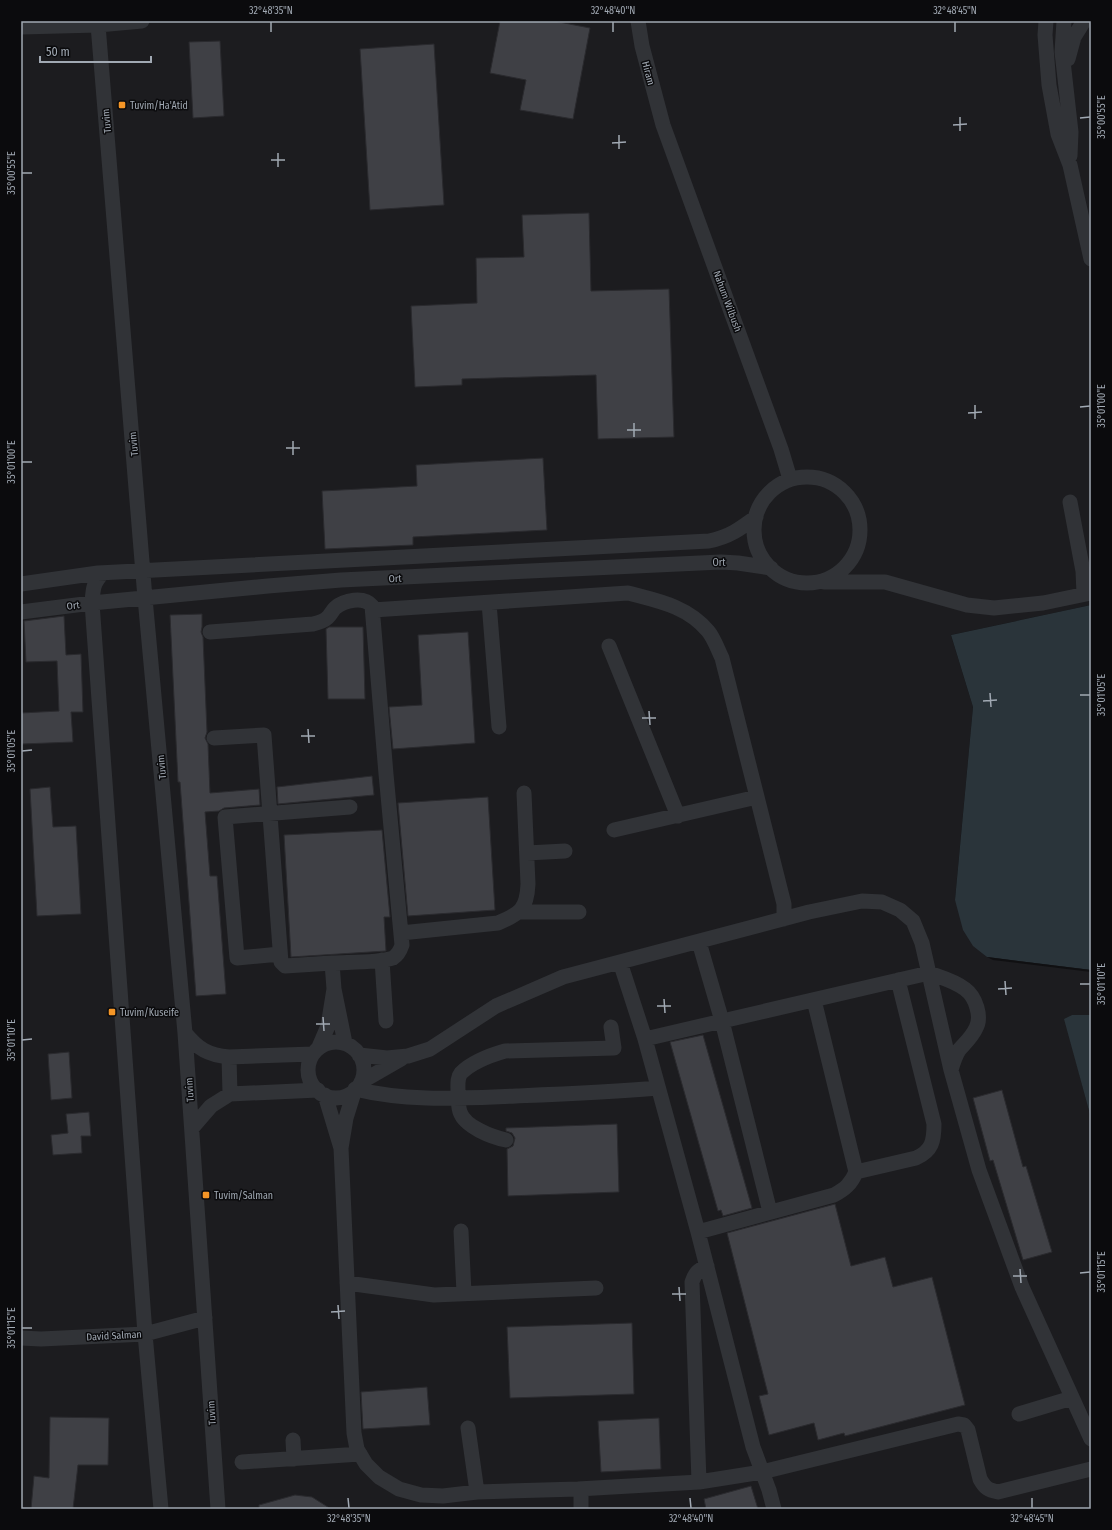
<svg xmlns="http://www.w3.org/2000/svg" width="1112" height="1530" font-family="'Fira Sans Condensed',sans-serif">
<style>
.built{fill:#1c1c1f}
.water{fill:#2a343a}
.pier{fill:#101012}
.building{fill:#3f4045;stroke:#2a2a2e}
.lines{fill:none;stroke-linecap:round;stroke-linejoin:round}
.minor{stroke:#313337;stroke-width:15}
.ticks{fill:none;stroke:#a1a9b3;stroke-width:1.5}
.poi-dot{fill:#f49526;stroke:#0b0b0d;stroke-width:1.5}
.labels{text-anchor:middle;stroke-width:3;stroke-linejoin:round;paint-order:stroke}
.street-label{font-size:10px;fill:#a1a9b3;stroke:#0b0b0d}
.poi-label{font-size:10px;fill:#a1a9b3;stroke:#0b0b0d;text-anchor:start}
.neatline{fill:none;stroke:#a1a9b3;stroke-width:1.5}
.ticks-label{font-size:10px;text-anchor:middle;fill:#a1a9b3}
</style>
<rect width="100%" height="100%" fill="#101012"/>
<path class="built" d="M 21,21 L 1091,21 L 1091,605 L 951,635 L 973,707 L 955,900 L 987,957 L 1091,970 L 1091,1015 L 1072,1015 L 1065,1020 L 1091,1118 L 1091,1509 L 21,1509 Z"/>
<path class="water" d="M 1091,605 L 1091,970 L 987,957 L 973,946 L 963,930 L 955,900 L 973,707 L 951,635 Z
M 1072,1015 L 1091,1015 L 1091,1118 L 1064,1019 Z"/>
<path class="pier" d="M 987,957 L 1091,970 L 1091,972 L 993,960 Z"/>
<path class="building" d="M 500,21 L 554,21 L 590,28 L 573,119 L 520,110 L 526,80 L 490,73 Z
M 220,41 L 224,116 L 193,118 L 189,42 Z
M 434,44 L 444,205 L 370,210 L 360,49 Z
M 589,213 L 591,291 L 669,289 L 674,437 L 598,439 L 596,375 L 462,379 L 462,385 L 415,387 L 411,306 L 477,303 L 476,258 L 524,257 L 522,215 Z
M 543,458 L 547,530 L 413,537 L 413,545 L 325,549 L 322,491 L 417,486 L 416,465 Z
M 202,614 L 202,627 L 201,632 L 203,637 L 207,732 L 205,738 L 208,744 L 210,793 L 259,789 L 260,805 L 224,808 L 219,811 L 205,812 L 210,876 L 217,876 L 226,994 L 196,996 L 180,782 L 178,782 L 170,615 Z
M 64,616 L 66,655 L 81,654 L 83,712 L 71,712 L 73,742 L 22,744 L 21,713 L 59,711 L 57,661 L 26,662 L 24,621 Z
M 329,627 L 363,627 L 365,699 L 328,699 L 326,629 Z
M 468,632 L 475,743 L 393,749 L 389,707 L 422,705 L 418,635 Z
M 372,776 L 374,795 L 278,804 L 277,787 Z
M 50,787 L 53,827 L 76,826 L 81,914 L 37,916 L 30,789 Z
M 488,797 L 495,910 L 408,916 L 398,803 Z
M 382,830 L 390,917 L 384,917 L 386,951 L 291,957 L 284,835 Z
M 703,1035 L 752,1208 L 723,1216 L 721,1210 L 718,1211 L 670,1042 Z
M 69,1052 L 72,1098 L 51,1100 L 48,1054 Z
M 1002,1090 L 1023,1167 L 1026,1166 L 1052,1252 L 1023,1260 L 993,1160 L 990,1161 L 973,1098 Z
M 89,1112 L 91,1136 L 81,1136 L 82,1153 L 53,1155 L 51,1135 L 68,1133 L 66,1114 Z
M 617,1124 L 619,1192 L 508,1196 L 507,1149 L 513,1146 L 515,1138 L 512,1133 L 506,1131 L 506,1128 Z
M 835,1204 L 851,1266 L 885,1257 L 893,1287 L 932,1277 L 965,1405 L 845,1436 L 844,1433 L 818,1440 L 814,1423 L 769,1435 L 759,1396 L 768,1394 L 727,1233 Z
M 632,1323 L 634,1394 L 510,1398 L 507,1327 Z
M 427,1387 L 430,1425 L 363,1429 L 361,1392 Z
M 50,1417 L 109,1418 L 108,1465 L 78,1465 L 73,1509 L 31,1509 L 34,1476 L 49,1478 Z
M 659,1418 L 661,1469 L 601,1472 L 598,1421 Z
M 751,1486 L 758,1509 L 706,1509 L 704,1499 Z
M 295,1495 L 312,1497 L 331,1509 L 259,1509 L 259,1505 Z"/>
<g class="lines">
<path class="minor" d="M 638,21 L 642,46 L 663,125 L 781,449 L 790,479
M 1046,21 L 1045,35 L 1049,85 L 1058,134 L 1070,165 L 1091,259
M 1064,21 L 1062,52 L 1071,132 L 1070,156
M 98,25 L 145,598 L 185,1033 L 218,1509
M 21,27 L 98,25 L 142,21
M 1068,59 L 1074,37 L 1084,21
M754 530a53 53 0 1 1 106 0a53 53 0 1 1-106 0Z
M 1070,502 L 1083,571 L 1084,594
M 103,573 C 93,583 93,589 92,603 L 145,1334 L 161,1509
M 824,582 L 885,582 L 967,605 L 994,608 L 1043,603 L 1091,593
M 21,584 L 98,573 L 709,541 C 729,537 740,529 756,517
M 489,603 L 499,727
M 373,610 L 628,593 C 658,601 687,606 708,631 C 714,638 718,650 722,658 L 784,904 L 784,919
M 21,612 L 92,603 L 268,586 L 341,580 L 721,562 L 738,563 L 771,568
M 210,632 L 313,624 C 317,623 324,621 327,618 C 330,616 332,611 335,608 C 344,600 364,596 372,606 L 386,774 L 402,945 C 400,951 398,955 393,958 C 378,963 348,962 332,963 L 334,989
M 609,646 L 678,816
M 214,738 L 264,735 L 281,962 L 285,966 L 332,963
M 614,830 L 757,797
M 527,853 L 565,851
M 519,912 L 579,912
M 401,933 L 498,923 C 520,914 527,909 528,884 L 524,793
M 699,942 L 722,1021 L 770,1212
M 280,954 L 237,958 L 225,817 L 350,807
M 382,960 L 386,1021
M 620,962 L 645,1039 L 698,1232 L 753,1447 L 769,1490 L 774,1509
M 185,1033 C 198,1049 208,1055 229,1057 L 313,1054
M 645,1039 L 929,973 C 940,977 955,981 965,989 C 976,997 982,1017 976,1028 C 972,1037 965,1043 959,1050 C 955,1056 953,1063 951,1070
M308 1070a28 28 0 1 1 56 0a28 28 0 1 1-56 0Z
M 319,1047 L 328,1026 L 334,989 L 345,1043
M 359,1055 L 387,1058 L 408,1056 L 430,1049 L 496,1006 L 563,977 L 809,912 L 862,901 L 882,902 L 900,910 L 913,921 L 922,943 L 951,1070 L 979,1170 L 1022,1287 L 1091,1439
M 229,1057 L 230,1094
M 361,1082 L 401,1059
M 325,1095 L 341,1148 L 346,1118 L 355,1089 C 408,1102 462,1098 516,1096 C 563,1094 611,1092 658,1088
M 192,1128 L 211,1106 L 230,1094 L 318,1090
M 506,1140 C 492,1137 465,1127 460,1112 C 458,1106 458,1097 458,1091 C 458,1085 457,1078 461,1073 C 472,1062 491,1055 505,1051 L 614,1048 L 611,1027
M 341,1148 L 354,1433 L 357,1449 L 366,1464 L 379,1477 L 399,1489 L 421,1495 L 443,1496 L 477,1492 L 578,1489 L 699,1482 L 762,1472 L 958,1424 L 964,1425 L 968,1430 L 980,1479 C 985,1488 988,1490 998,1492 L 1091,1469
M 856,1172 L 916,1158 C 932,1151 934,1141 934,1124 L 898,980
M 461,1231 L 464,1293
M 698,1232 L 834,1195 C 845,1189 851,1184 856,1172 L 814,1000
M 347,1283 L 434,1295 L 596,1288
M 21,1338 L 41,1339 L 145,1334 L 205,1318
M 1019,1414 L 1072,1398
M 468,1428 L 477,1492
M 293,1440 L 294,1459
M 242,1462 L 360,1454
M 699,1482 L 692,1282 C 695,1273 698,1270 707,1266
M 581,1489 L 581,1509"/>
</g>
<path class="ticks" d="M 271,22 L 271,32M 613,22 L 613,32M 955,22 L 955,32M 960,117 L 960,131M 1080,118 L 1090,117M 953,125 L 967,124M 619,135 L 619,149M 612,143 L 626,142M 278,153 L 278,167M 271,160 L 285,160M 22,173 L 32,173M 975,405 L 975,419M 1080,407 L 1090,406M 968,413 L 982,412M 634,423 L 634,437M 627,430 L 641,430M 293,441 L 293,455M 286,448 L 300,448M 22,462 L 32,462M 990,693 L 991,707M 1080,695 L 1090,695M 983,701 L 997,700M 649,711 L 650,725M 642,718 L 656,718M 308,729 L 309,743M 301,736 L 315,736M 22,751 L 32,750M 1005,981 L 1006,995M 1080,984 L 1090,984M 998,989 L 1012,988M 664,999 L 665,1013M 657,1006 L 671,1006M 323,1017 L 324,1031M 316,1024 L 330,1024M 22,1040 L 32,1039M 1020,1269 L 1021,1283M 1080,1273 L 1090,1272M 1013,1276 L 1027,1276M 679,1287 L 680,1301M 672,1294 L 686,1294M 338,1305 L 339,1319M 331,1312 L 345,1311M 22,1328 L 32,1328M 348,1498 L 349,1508M 690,1498 L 691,1508M 1032,1498 L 1032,1508"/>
<g class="poi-dot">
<rect x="118" y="101" width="8" height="8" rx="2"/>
<rect x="108" y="1008" width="8" height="8" rx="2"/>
<rect x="202" y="1191" width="8" height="8" rx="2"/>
</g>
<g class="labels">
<g class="street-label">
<text transform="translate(649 73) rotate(75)" y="4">Hiram</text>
<text transform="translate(106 121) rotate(-95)" y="4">Tuvim</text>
<text transform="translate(728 301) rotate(70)" y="4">Nahum Wilbush</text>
<text transform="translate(133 444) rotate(-95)" y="4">Tuvim</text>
<text x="719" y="566">Ort</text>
<text transform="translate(395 578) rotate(-3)" y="4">Ort</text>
<text transform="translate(73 605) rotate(-7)" y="4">Ort</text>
<text transform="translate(161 767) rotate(-95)" y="4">Tuvim</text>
<text transform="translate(189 1090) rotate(-94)" y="4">Tuvim</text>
<text transform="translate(114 1335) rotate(-3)" y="4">David Salman</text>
<text transform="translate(211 1413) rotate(-94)" y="4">Tuvim</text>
</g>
<g class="poi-label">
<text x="130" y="109">Tuvim/Ha'Atid</text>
<text x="120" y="1016">Tuvim/Kuseife</text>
<text x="214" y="1199">Tuvim/Salman</text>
</g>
</g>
<rect width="1112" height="1530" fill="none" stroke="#0b0b0d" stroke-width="44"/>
<path d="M40 56v6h111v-6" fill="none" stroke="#a1a9b3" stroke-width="2"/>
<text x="46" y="56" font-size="12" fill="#a1a9b3" stroke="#0b0b0d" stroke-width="3" paint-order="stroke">50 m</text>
<rect x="22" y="22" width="1068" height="1486" class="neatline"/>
<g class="ticks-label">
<text x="271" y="14">32°48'35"N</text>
<text x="613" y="14">32°48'40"N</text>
<text x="955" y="14">32°48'45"N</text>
<text transform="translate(1101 117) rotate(-90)" y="4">35°00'55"E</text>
<text transform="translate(11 173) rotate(-90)" y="4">35°00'55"E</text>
<text transform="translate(1101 406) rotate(-90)" y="4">35°01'00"E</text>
<text transform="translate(11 462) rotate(-90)" y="4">35°01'00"E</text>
<text transform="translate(1101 695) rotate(-90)" y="4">35°01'05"E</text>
<text transform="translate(11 751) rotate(-90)" y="4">35°01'05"E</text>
<text transform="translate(1101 984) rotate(-90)" y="4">35°01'10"E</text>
<text transform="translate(11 1040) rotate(-90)" y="4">35°01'10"E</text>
<text transform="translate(1101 1272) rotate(-90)" y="4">35°01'15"E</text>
<text transform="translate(11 1328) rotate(-90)" y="4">35°01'15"E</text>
<text x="349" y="1522">32°48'35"N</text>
<text x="691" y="1522">32°48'40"N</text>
<text x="1032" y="1522">32°48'45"N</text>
</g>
</svg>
